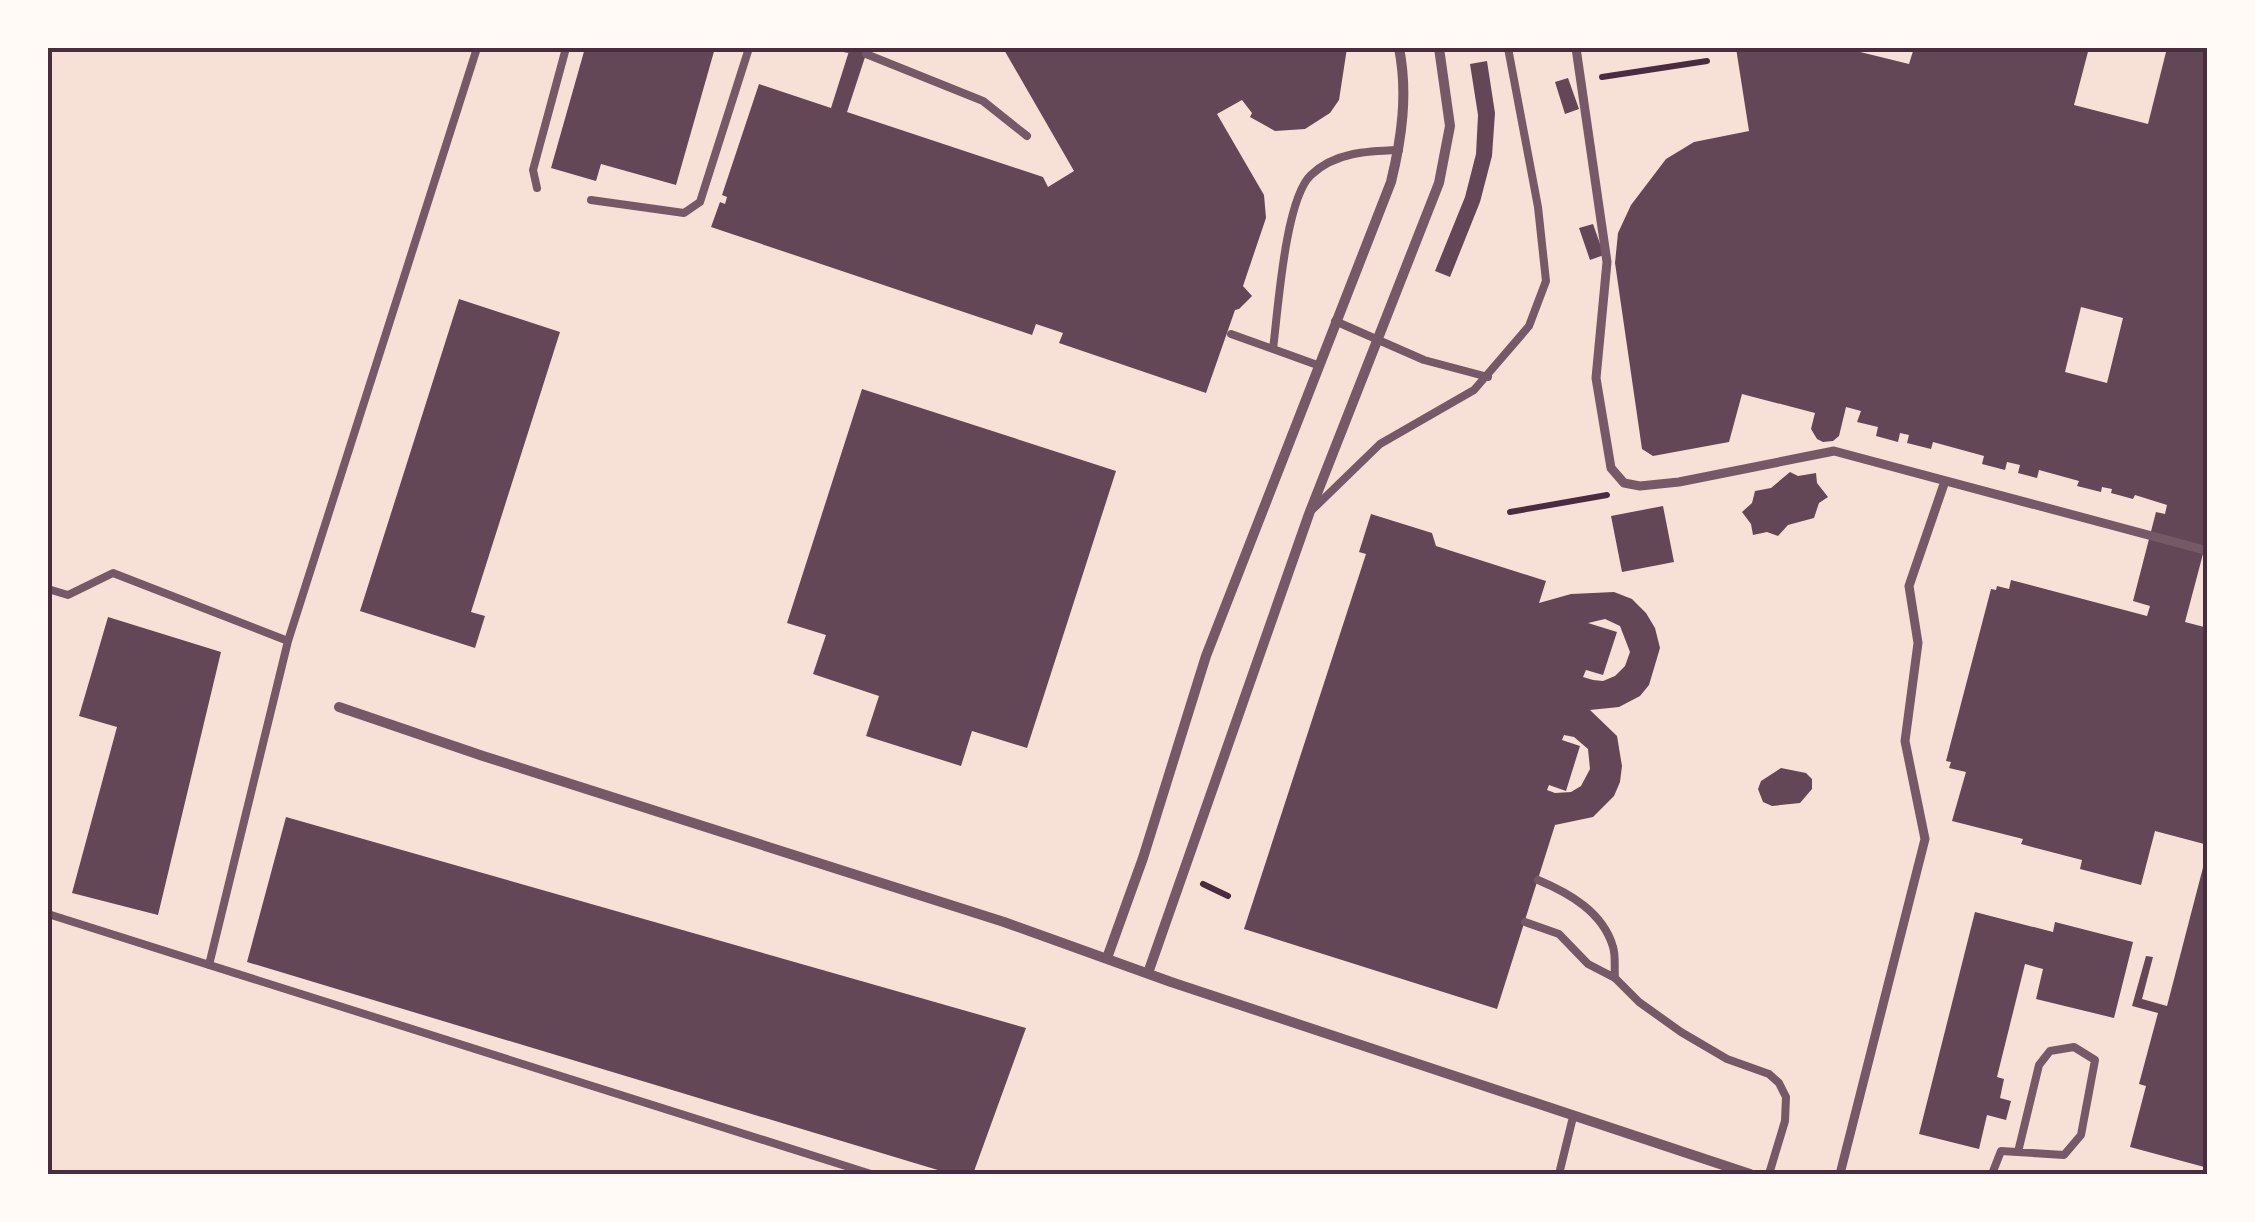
<svg xmlns="http://www.w3.org/2000/svg" width="2255" height="1222" font-family="'DM Sans',sans-serif">
<style>
.building{fill:#644757;fill-rule:evenodd}
.lines{fill:none;stroke-linecap:round;stroke-linejoin:round}
.path{stroke:#4a2c40;stroke-width:6}
.service{stroke:#755966;stroke-width:8}
.pedestrian{stroke:#755966;stroke-width:9}
.minor{stroke:#755966;stroke-width:10}
.neatline{fill:none;stroke:#4a2c40;stroke-width:4}
</style>
<rect width="100%" height="100%" fill="#f7e1d7"/>
<path class="building" d="M 585,48 L 715,48 L 676,185 L 601,164 L 596,181 L 551,168 Z
M 850,48 L 868,48 L 847,112 L 1043,177 L 1048,187 L 1074,171 L 1003,48 L 1347,48 L 1339,100 L 1330,113 L 1305,129 L 1275,131 L 1250,117 L 1252,113 L 1242,100 L 1217,114 L 1264,195 L 1266,218 L 1243,286 L 1252,296 L 1239,309 L 1235,310 L 1206,393 L 1059,343 L 1063,333 L 1036,324 L 1032,335 L 711,227 L 720,202 L 725,204 L 727,197 L 722,195 L 759,84 L 831,108 Z
M 1736,48 L 1844,48 L 1909,64 L 1914,48 L 2089,48 L 2074,105 L 2148,124 L 2167,48 L 2208,48 L 2208,535 L 2185,622 L 2208,628 L 2208,845 L 2155,831 L 2141,885 L 2080,869 L 2082,860 L 2021,844 L 2023,839 L 1952,821 L 1966,772 L 1949,768 L 1951,762 L 1946,761 L 1991,589 L 1996,590 L 1997,586 L 2009,589 L 2011,580 L 2147,616 L 2150,606 L 2133,601 L 2156,512 L 2165,514 L 2167,505 L 2135,495 L 2133,499 L 2111,493 L 2112,489 L 2102,487 L 2101,492 L 2077,486 L 2079,481 L 2039,470 L 2037,478 L 2018,473 L 2020,465 L 2007,462 L 2005,470 L 1982,464 L 1984,456 L 1933,442 L 1931,449 L 1907,443 L 1909,435 L 1900,433 L 1898,442 L 1876,436 L 1878,427 L 1857,422 L 1861,411 L 1846,407 L 1839,436 L 1833,441 L 1823,442 L 1817,439 L 1811,429 L 1815,413 L 1742,394 L 1729,442 L 1653,456 L 1642,449 L 1615,263 L 1618,233 L 1631,205 L 1666,159 L 1694,142 L 1749,131 ZM 2081,307 L 2123,318 L 2107,383 L 2065,372 Z
M 1487,61 L 1495,113 L 1492,156 L 1480,202 L 1450,277 L 1435,271 L 1465,197 L 1476,154 L 1478,115 L 1470,64 Z
M 1568,78 L 1579,109 L 1565,114 L 1555,82 Z
M 1593,224 L 1604,255 L 1590,260 L 1579,228 Z
M 459,299 L 560,332 L 471,612 L 485,616 L 475,648 L 360,611 Z
M 862,389 L 1116,471 L 1027,748 L 972,731 L 961,766 L 866,736 L 879,696 L 813,674 L 826,635 L 787,623 Z
M 1790,472 L 1798,476 L 1816,473 L 1817,483 L 1828,497 L 1819,503 L 1814,518 L 1788,525 L 1778,536 L 1767,532 L 1753,535 L 1751,524 L 1742,512 L 1752,503 L 1755,491 L 1771,488 Z
M 1663,506 L 1674,562 L 1622,572 L 1611,516 Z
M 1371,514 L 1432,533 L 1436,546 L 1546,581 L 1539,603 L 1571,594 L 1614,592 L 1632,599 L 1646,613 L 1655,628 L 1660,648 L 1649,685 L 1640,696 L 1619,707 L 1590,710 L 1617,736 L 1622,766 L 1620,782 L 1614,796 L 1593,817 L 1555,825 L 1497,1009 L 1244,929 L 1366,554 L 1359,552 ZM 1605,619 L 1620,626 L 1630,652 L 1625,666 L 1615,676 L 1603,681 L 1593,680 L 1583,677 L 1586,670 L 1603,675 L 1617,632 L 1588,623 ZM 1564,735 L 1574,737 L 1588,749 L 1590,769 L 1581,786 L 1571,792 L 1555,793 L 1547,790 L 1549,785 L 1566,791 L 1580,746 L 1562,740 Z
M 108,617 L 221,652 L 158,915 L 72,893 L 117,727 L 79,716 Z
M 1781,768 L 1806,773 L 1812,779 L 1812,789 L 1800,803 L 1772,806 L 1763,802 L 1758,789 L 1761,781 Z
M 286,817 L 1026,1028 L 973,1174 L 951,1174 L 247,962 Z
M 2206,856 L 2208,856 L 2208,1168 L 2130,1147 L 2146,1086 L 2139,1084 L 2158,1013 L 2132,1006 L 2146,956 L 2153,957 L 2142,999 L 2167,1006 Z
M 1975,912 L 2053,932 L 2055,922 L 2133,942 L 2114,1018 L 2036,999 L 2043,969 L 2025,964 L 1997,1077 L 2004,1079 L 2000,1098 L 2011,1101 L 2006,1120 L 1987,1115 L 1979,1149 L 1919,1134 Z"/>
<g class="lines">
<path class="path" d="M 1602,77 L 1707,61
M 1510,512 L 1607,495
M 1203,884 L 1228,896"/>
<path class="service" d="M 844,48 L 849,49
M 866,54 L 983,101 L 1027,136
M 537,188 L 533,170 L 566,48
M 591,200 L 684,213 L 700,202 L 749,48
M 1335,321 L 1424,360 L 1488,377
M 1231,334 L 1273,349
M 1320,366 L 1273,349 C 1278,311 1285,199 1311,175 C 1335,152 1368,151 1399,150
M 1313,509 L 1380,444 L 1474,390 L 1529,326 L 1546,281 L 1538,207 L 1508,48
M 48,589 L 68,595 L 113,573 L 288,641 L 209,965
M 288,641 L 477,48
M 1538,880 C 1569,893 1603,912 1613,947 C 1616,956 1614,969 1615,978
M 48,914 L 871,1174
M 1525,922 L 1559,934 L 1588,964 L 1615,978 L 1639,1002 L 1681,1032 L 1727,1059 L 1769,1074 L 1779,1083 L 1786,1097 L 1785,1121 L 1769,1174
M 1559,1174 L 1573,1117
M 1992,1174 L 2001,1151 L 2064,1155 L 2081,1135 L 2095,1060 L 2074,1047 L 2050,1051 L 2039,1065 L 2018,1152"/>
<path class="pedestrian" d="M 1576,48 L 1607,262 L 1596,378 L 1611,468 L 1624,483 L 1640,486 L 1679,482 L 1834,451 L 2208,551
M 1840,1174 L 1925,839 L 1905,741 L 1918,643 L 1909,586 L 1945,481"/>
<path class="minor" d="M 339,707 L 483,756 L 1004,922 L 1171,982 L 1750,1174
M 1107,958 L 1143,858 L 1206,656 L 1391,182 C 1402,137 1408,93 1399,48
M 1148,973 L 1309,514 L 1439,183 L 1450,126 L 1439,48"/>
</g>
<rect width="2255" height="1222" fill="none" stroke="#fffaf5" stroke-width="100"/>
<rect x="50" y="50" width="2155" height="1122" class="neatline"/>
</svg>
